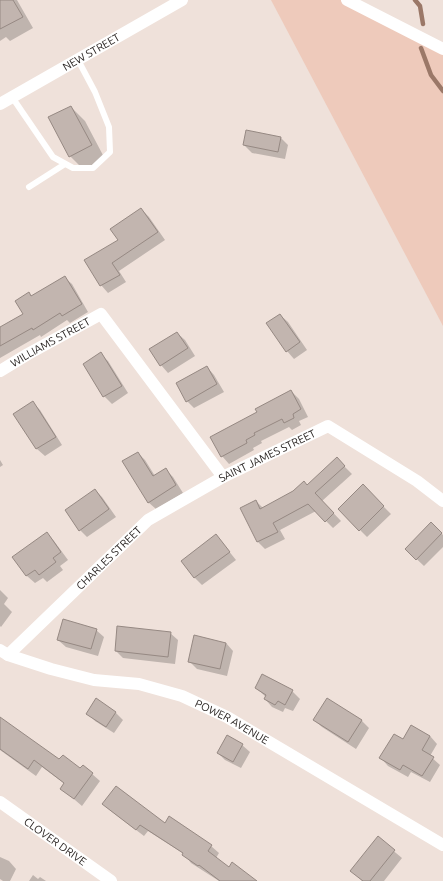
<svg xmlns="http://www.w3.org/2000/svg" width="443" height="881" font-family="Ubuntu,sans-serif">
<style>
.green{fill:#eecabb}
.shadow{fill:#0003}
.lines{fill:none;stroke-linecap:round;stroke-linejoin:round}
.stream{stroke:#9b7868;stroke-width:4.5}
.building{fill:#c2b5af;stroke:#968983}
.lane{stroke:#fff;stroke-width:6}
.street{stroke:#fff;stroke-width:12}
.labels{text-anchor:middle;stroke-width:3;stroke-linejoin:round;paint-order:stroke}
.street-label{font-size:11px;fill:#2a2523;stroke:#fceee8}
</style>
<rect width="100%" height="100%" fill="#efe1da"/>
<path class="green" d="M 271,0 L 350,0 L 443,47 L 443,326 Z"/>
<path class="shadow" d="M 0,0 L 17,0 L 33,28 L 10,41 L 6,37 L 0,41 Z
M 71,107 L 85,121 L 105,159 L 84,170 L 70,156 Z
M 281,138 L 288,145 L 285,159 L 252,153 L 244,145 Z
M 141,209 L 149,217 L 165,240 L 119,271 L 126,282 L 108,293 L 101,285 L 119,240 Z
M 64,277 L 72,284 L 88,312 L 70,323 L 67,320 L 41,337 L 40,335 L 0,358 L 0,328 L 25,315 L 29,293 L 32,296 Z
M 280,315 L 288,322 L 307,350 L 294,359 L 287,351 Z
M 177,333 L 185,340 L 195,356 L 168,373 L 161,365 Z
M 100,354 L 108,361 L 128,393 L 112,404 L 104,396 L 84,364 Z
M 207,367 L 214,375 L 224,392 L 194,408 L 187,401 Z
M 291,391 L 299,399 L 308,417 L 299,421 L 301,425 L 292,430 L 289,427 L 261,441 L 262,443 L 253,448 L 254,450 L 229,464 L 222,456 Z
M 32,402 L 40,410 L 62,445 L 45,456 L 37,449 L 15,414 Z
M 138,453 L 145,460 L 155,476 L 165,469 L 173,477 L 183,493 L 156,509 L 148,502 Z
M 337,459 L 352,474 L 322,501 L 341,521 L 333,528 L 316,511 L 280,530 L 285,539 L 265,549 L 258,542 L 241,509 L 256,501 L 263,508 L 307,486 Z
M 0,460 L 3,465 L 0,467 Z
M 363,486 L 391,514 L 367,537 L 339,509 Z
M 95,490 L 102,497 L 116,517 L 87,537 L 80,530 Z
M 431,523 L 443,535 L 443,547 L 424,566 L 406,549 Z
M 47,533 L 54,541 L 68,560 L 60,566 L 63,570 L 47,582 L 43,578 L 35,583 L 27,576 L 14,557 Z
M 216,535 L 236,560 L 202,585 L 195,578 L 182,561 Z
M 0,590 L 8,598 L 4,604 L 12,612 L 1,627 L 0,626 Z
M 96,630 L 104,637 L 98,656 L 66,647 L 58,640 Z
M 170,633 L 178,640 L 175,664 L 123,658 L 116,651 Z
M 226,643 L 233,651 L 227,676 L 197,669 L 189,661 Z
M 256,688 L 292,691 L 300,699 L 293,711 L 285,708 L 283,712 L 272,707 L 265,699 L 266,697 Z
M 327,699 L 362,721 L 369,728 L 356,749 L 322,727 L 314,720 Z
M 88,713 L 116,713 L 123,720 L 114,733 L 95,721 Z
M 0,719 L 60,761 L 81,769 L 83,766 L 100,781 L 82,806 L 61,788 L 65,784 L 42,767 L 36,776 L 0,750 Z
M 412,726 L 430,736 L 437,744 L 430,756 L 440,765 L 430,782 L 411,772 L 408,777 L 388,766 L 381,758 L 403,741 Z
M 242,745 L 250,752 L 241,768 L 225,760 L 218,753 Z
M 103,804 L 165,825 L 211,846 L 219,853 L 216,858 L 229,868 L 256,881 L 219,881 L 191,863 L 184,854 L 148,831 L 144,836 L 111,811 Z
M 378,838 L 402,858 L 384,881 L 362,881 L 352,871 Z
M 0,857 L 9,861 L 16,869 L 10,881 L 3,881 L 0,879 Z
M 33,875 L 38,879 L 40,877 L 46,881 L 29,881 Z"/>
<g class="lines">
<path class="stream" d="M 415,0 L 420,6 L 423,24
M 421,48 L 431,75 L 443,91"/>
</g>
<path class="building" d="M 0,0 L 13,0 L 23,17 L 0,29 Z
M 71,106 L 92,145 L 69,157 L 48,117 Z
M 246,130 L 281,137 L 278,152 L 243,145 Z
M 141,208 L 158,232 L 112,263 L 120,275 L 100,286 L 84,260 L 118,240 L 110,229 Z
M 65,276 L 82,304 L 62,316 L 60,313 L 33,330 L 32,328 L 0,346 L 0,327 L 23,314 L 15,301 L 29,292 L 31,296 Z
M 280,314 L 300,342 L 286,352 L 266,323 Z
M 177,332 L 188,348 L 160,366 L 149,349 Z
M 101,352 L 122,386 L 103,397 L 83,364 Z
M 207,366 L 217,384 L 186,402 L 176,383 Z
M 291,390 L 301,409 L 293,414 L 294,418 L 284,423 L 282,419 L 254,433 L 255,435 L 246,440 L 247,443 L 221,457 L 210,437 L 257,412 L 255,409 Z
M 33,401 L 56,437 L 36,449 L 13,414 Z
M 138,452 L 153,476 L 166,468 L 176,485 L 148,503 L 122,461 Z
M 337,457 L 345,466 L 315,493 L 334,513 L 325,522 L 308,504 L 273,523 L 278,532 L 257,542 L 240,508 L 256,500 L 260,509 L 293,491 L 304,481 L 307,485 Z
M 363,484 L 384,506 L 359,531 L 338,509 Z
M 95,489 L 109,509 L 79,531 L 65,510 Z
M 431,522 L 442,533 L 416,560 L 405,549 Z
M 47,532 L 61,552 L 53,558 L 56,562 L 39,575 L 35,570 L 26,576 L 12,557 Z
M 216,534 L 230,552 L 194,578 L 181,561 Z
M 63,619 L 97,629 L 91,649 L 57,640 Z
M 117,626 L 171,632 L 168,657 L 115,651 Z
M 194,635 L 226,643 L 220,669 L 188,662 Z
M 262,674 L 293,690 L 285,705 L 278,701 L 275,705 L 264,699 L 266,695 L 255,688 Z
M 96,698 L 116,712 L 106,727 L 86,714 Z
M 327,698 L 362,720 L 348,742 L 313,720 Z
M 0,717 L 59,759 L 63,755 L 80,768 L 83,765 L 93,773 L 74,799 L 60,789 L 64,783 L 34,760 L 28,769 L 0,749 Z
M 411,725 L 430,736 L 422,750 L 434,757 L 422,776 L 403,765 L 400,770 L 379,758 L 394,734 L 403,739 Z
M 227,735 L 243,744 L 233,762 L 217,753 Z
M 116,786 L 165,823 L 169,816 L 212,845 L 208,851 L 229,867 L 232,862 L 257,881 L 220,881 L 199,865 L 198,866 L 182,855 L 183,853 L 140,825 L 136,830 L 102,804 Z
M 378,836 L 395,850 L 370,881 L 363,881 L 350,871 Z"/>
<g class="lines">
<path class="lane" d="M 12,97 L 53,157 L 73,168 L 93,168 L 110,152 L 109,127 L 95,92 L 78,60
M 29,187 L 65,164"/>
<g class="street">
<path d="M 347,0 L 443,49"/>
<path id="s1" d="M 0,104 L 182,0"/>
<path id="s2" d="M 0,371 L 28,354 L 101,314 L 223,477"/>
<path id="s3" d="M 0,650 L 8,655 L 51,669 L 94,680 L 139,684 L 182,696 L 227,717 L 443,845"/>
<path id="s4" d="M 8,655 L 148,520 L 223,477 L 328,426 L 417,481 L 443,501"/>
<path id="s5" d="M 0,802 L 111,881"/>
</g>
</g>
<g class="labels">
<g class="street-label">
<text dy="4" stroke="none"><textPath href="#s1" startOffset="105">NEW STREET</textPath></text>
<text dy="4" stroke="none"><textPath href="#s2" startOffset="58">WILLIAMS STREET</textPath></text>
<text dy="4" stroke="none"><textPath href="#s4" startOffset="330">SAINT JAMES STREET</textPath></text>
<text dy="4" stroke="none"><textPath href="#s4" startOffset="140">CHARLES STREET</textPath></text>
<text dy="4" stroke="none"><textPath href="#s3" startOffset="245">POWER AVENUE</textPath></text>
<text dy="4" stroke="none"><textPath href="#s5" startOffset="68">CLOVER DRIVE</textPath></text>
</g>
</g>
</svg>
